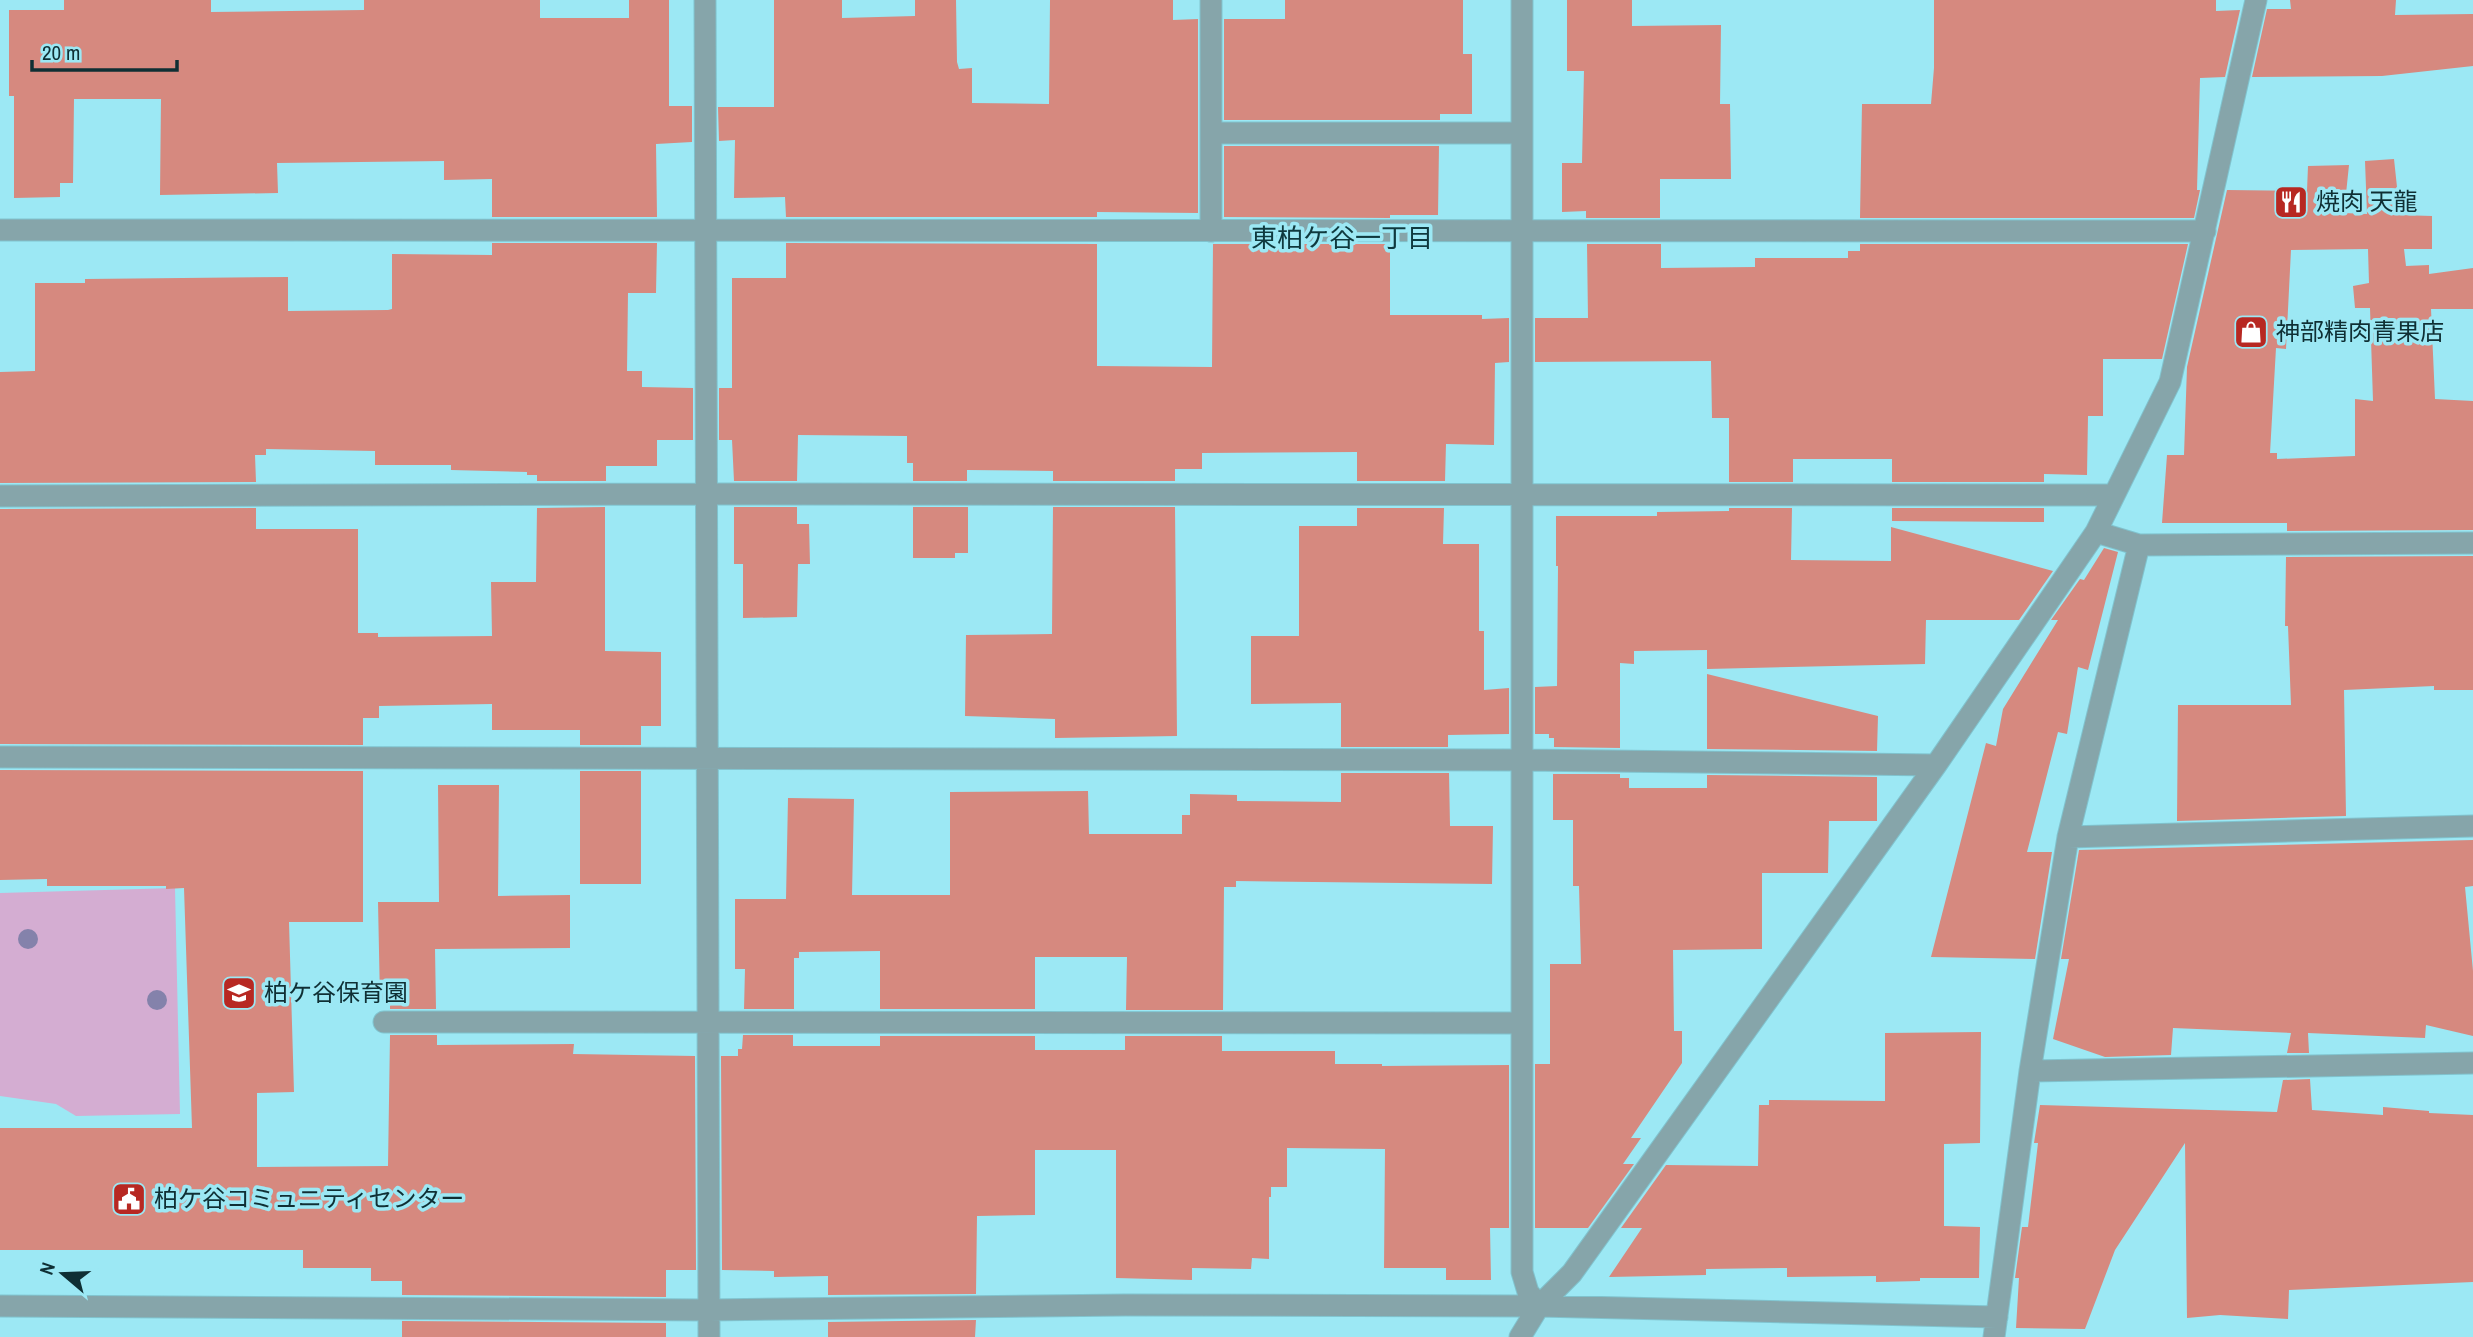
<svg xmlns="http://www.w3.org/2000/svg" width="2473" height="1337" font-family="'Archivo Narrow','Noto Sans JP',sans-serif">
<style>
.green{fill:#d4add2}
.building{fill:#d6897f;fill-rule:evenodd}
.lines{fill:none;stroke-linecap:round;stroke-linejoin:round}
.minor-casing{stroke:#80c3ce;stroke-width:23}
.minor{stroke:#86a5aa;stroke-width:21}
.tree{fill:#8482ab}
.labels{text-anchor:middle;stroke-width:7;stroke-linejoin:round;paint-order:stroke}
.poi-label{font-size:24px;fill:#0f2f34;stroke:#9ce8f4;text-anchor:start}
.neighbourhood-label{font-size:26px;fill:#0f393e;stroke:#9ce8f4}
</style>
<rect width="100%" height="100%" fill="#9ce8f4"/>
<path class="green" d="M 175,888 L 180,1114 L 76,1116 L 56,1104 L 0,1096 L 0,893 Z"/>
<path class="building" d="M 64,0 L 211,0 L 211,12 L 364,10 L 364,0 L 540,0 L 540,18 L 629,18 L 629,0 L 669,0 L 669,106 L 692,106 L 692,142 L 656,144 L 657,217 L 492,217 L 492,179 L 444,180 L 444,161 L 277,163 L 278,193 L 160,195 L 161,99 L 74,99 L 73,183 L 60,183 L 60,197 L 14,198 L 14,96 L 9,96 L 9,10 L 64,10 Z
M 774,0 L 842,0 L 842,18 L 915,16 L 915,0 L 956,0 L 957,62 L 959,69 L 972,68 L 972,103 L 1049,104 L 1050,0 L 1173,0 L 1173,20 L 1198,19 L 1198,213 L 1097,212 L 1097,217 L 786,217 L 785,197 L 734,198 L 735,140 L 719,141 L 718,107 L 774,107 Z
M 1285,0 L 1463,0 L 1463,54 L 1472,54 L 1472,114 L 1440,114 L 1440,120 L 1224,120 L 1224,19 L 1285,19 Z
M 1567,0 L 1632,0 L 1632,26 L 1721,25 L 1720,104 L 1730,104 L 1731,179 L 1660,179 L 1660,218 L 1586,218 L 1586,211 L 1562,212 L 1562,163 L 1582,163 L 1584,71 L 1567,71 Z
M 1934,0 L 2216,0 L 2216,11 L 2240,10 L 2225,77 L 2200,78 L 2197,190 L 2200,190 L 2194,218 L 1860,218 L 1862,104 L 1931,104 L 1934,68 Z
M 2290,0 L 2396,0 L 2395,15 L 2473,14 L 2473,66 L 2382,76 L 2252,77 L 2267,9 L 2291,9 Z
M 1224,146 L 1439,146 L 1438,215 L 1390,215 L 1390,218 L 1224,217 Z
M 2394,159 L 2400,215 L 2432,216 L 2432,249 L 2404,249 L 2406,266 L 2429,265 L 2429,274 L 2473,268 L 2473,309 L 2431,309 L 2435,399 L 2473,401 L 2473,530 L 2287,531 L 2287,523 L 2162,523 L 2167,455 L 2184,455 L 2187,367 L 2227,190 L 2307,191 L 2308,166 L 2349,165 L 2344,213 L 2367,214 L 2365,161 ZM 2368,249 L 2369,283 L 2353,286 L 2355,308 L 2370,308 L 2373,401 L 2355,399 L 2355,456 L 2277,459 L 2277,453 L 2270,453 L 2276,348 L 2286,349 L 2291,250 Z
M 492,243 L 657,243 L 656,293 L 628,293 L 627,371 L 642,371 L 642,387 L 693,388 L 693,440 L 657,440 L 657,466 L 606,466 L 606,481 L 537,481 L 537,475 L 527,475 L 527,472 L 451,470 L 451,465 L 375,465 L 375,451 L 266,449 L 266,455 L 255,455 L 256,482 L 0,483 L 0,372 L 35,371 L 35,283 L 85,283 L 85,279 L 288,277 L 288,311 L 388,310 L 392,309 L 392,254 L 492,255 Z
M 786,243 L 1097,244 L 1097,366 L 1212,367 L 1213,244 L 1390,244 L 1390,315 L 1482,315 L 1482,319 L 1509,318 L 1509,362 L 1495,363 L 1494,445 L 1446,444 L 1445,481 L 1357,481 L 1357,452 L 1202,453 L 1202,469 L 1175,469 L 1175,481 L 1053,481 L 1053,471 L 967,470 L 967,481 L 913,481 L 913,463 L 907,463 L 907,436 L 798,435 L 797,481 L 734,481 L 732,440 L 719,440 L 719,388 L 732,388 L 732,278 L 786,278 Z
M 1587,244 L 1661,244 L 1661,268 L 1755,267 L 1755,258 L 1848,258 L 1848,251 L 1860,251 L 1860,244 L 2188,244 L 2162,359 L 2103,359 L 2103,416 L 2088,416 L 2087,475 L 2044,474 L 2044,482 L 1892,482 L 1892,459 L 1793,459 L 1793,482 L 1729,482 L 1729,418 L 1712,418 L 1711,361 L 1535,362 L 1535,318 L 1588,318 Z
M 605,507 L 605,651 L 661,652 L 661,726 L 641,726 L 641,745 L 580,745 L 580,730 L 492,730 L 492,704 L 379,706 L 379,718 L 363,718 L 363,745 L 0,744 L 0,509 L 256,508 L 256,529 L 358,529 L 358,633 L 378,633 L 378,637 L 492,636 L 491,582 L 536,582 L 537,508 Z
M 734,507 L 797,507 L 797,524 L 809,524 L 810,564 L 798,564 L 797,617 L 743,618 L 743,564 L 734,564 Z
M 913,507 L 968,507 L 968,553 L 955,553 L 955,558 L 913,558 Z
M 1053,507 L 1175,507 L 1177,736 L 1055,738 L 1055,719 L 965,716 L 966,635 L 1052,634 Z
M 1357,508 L 1444,508 L 1443,544 L 1479,544 L 1479,631 L 1484,631 L 1484,690 L 1509,688 L 1509,734 L 1448,735 L 1448,747 L 1341,747 L 1341,703 L 1251,704 L 1251,636 L 1299,636 L 1299,526 L 1357,526 Z
M 1729,508 L 1792,508 L 1791,560 L 1891,561 L 1891,527 L 2053,571 L 2019,620 L 1926,620 L 1925,664 L 1707,669 L 1707,650 L 1634,651 L 1634,664 L 1620,663 L 1620,748 L 1554,747 L 1554,738 L 1549,738 L 1549,734 L 1535,734 L 1535,687 L 1557,686 L 1558,566 L 1556,566 L 1556,516 L 1657,516 L 1657,512 L 1729,511 Z
M 1892,508 L 2044,508 L 2044,522 L 1892,521 Z
M 2104,548 L 2118,552 L 2088,670 L 2078,667 L 2067,734 L 2058,732 L 2027,852 L 2052,852 L 2035,959 L 1931,957 L 1986,743 L 1996,746 L 2003,709 L 2058,620 L 2051,620 L 2080,579 L 2084,580 Z
M 2473,556 L 2473,690 L 2434,690 L 2434,686 L 2344,690 L 2346,816 L 2177,821 L 2178,705 L 2291,705 L 2288,626 L 2285,626 L 2286,557 Z
M 1707,674 L 1878,716 L 1877,751 L 1707,749 Z
M 0,770 L 363,771 L 363,922 L 289,922 L 294,1092 L 257,1093 L 257,1167 L 388,1166 L 390,1035 L 437,1035 L 437,1045 L 574,1044 L 573,1054 L 695,1056 L 696,1270 L 666,1270 L 666,1297 L 402,1295 L 402,1281 L 371,1281 L 371,1268 L 303,1268 L 303,1250 L 0,1250 L 0,1128 L 192,1128 L 184,888 L 166,889 L 166,886 L 47,886 L 47,879 L 0,880 Z
M 580,771 L 641,771 L 641,884 L 580,884 Z
M 1341,773 L 1449,773 L 1450,826 L 1493,826 L 1492,884 L 1236,881 L 1236,887 L 1224,887 L 1223,1010 L 1126,1010 L 1127,957 L 1035,957 L 1035,1009 L 880,1009 L 880,951 L 799,952 L 799,958 L 794,958 L 794,1009 L 744,1009 L 745,969 L 735,969 L 735,899 L 786,899 L 788,798 L 854,799 L 852,895 L 950,895 L 950,792 L 1088,791 L 1089,834 L 1182,834 L 1182,815 L 1190,815 L 1190,794 L 1237,795 L 1237,801 L 1341,802 Z
M 1553,774 L 1620,774 L 1620,778 L 1629,778 L 1629,788 L 1707,788 L 1707,775 L 1877,777 L 1877,821 L 1829,821 L 1828,873 L 1762,873 L 1762,949 L 1673,950 L 1674,1031 L 1682,1031 L 1682,1063 L 1631,1138 L 1641,1138 L 1623,1164 L 1634,1164 L 1588,1228 L 1535,1228 L 1535,1064 L 1550,1064 L 1550,964 L 1581,964 L 1579,886 L 1573,886 L 1573,820 L 1553,820 Z
M 438,785 L 499,785 L 498,896 L 570,895 L 570,948 L 435,949 L 436,1009 L 390,1009 L 390,1000 L 380,1000 L 378,902 L 439,902 Z
M 2473,840 L 2473,886 L 2465,887 L 2473,971 L 2473,1036 L 2426,1025 L 2425,1038 L 2308,1033 L 2309,1053 L 2287,1053 L 2291,1033 L 2173,1028 L 2171,1055 L 2105,1057 L 2053,1039 L 2069,959 L 2061,959 L 2079,850 Z
M 1981,1032 L 1980,1143 L 1944,1144 L 1944,1226 L 1980,1227 L 1979,1278 L 1920,1278 L 1920,1281 L 1876,1282 L 1876,1276 L 1787,1277 L 1787,1268 L 1706,1269 L 1706,1275 L 1609,1277 L 1642,1228 L 1621,1228 L 1666,1165 L 1758,1166 L 1759,1105 L 1769,1105 L 1769,1100 L 1885,1101 L 1885,1033 Z
M 743,1035 L 793,1035 L 793,1046 L 880,1046 L 880,1036 L 1035,1036 L 1035,1050 L 1125,1050 L 1125,1036 L 1222,1036 L 1222,1051 L 1335,1051 L 1335,1064 L 1382,1064 L 1382,1066 L 1509,1065 L 1509,1228 L 1490,1228 L 1491,1280 L 1446,1280 L 1446,1268 L 1384,1268 L 1385,1149 L 1287,1148 L 1287,1187 L 1271,1187 L 1271,1197 L 1269,1197 L 1269,1259 L 1252,1258 L 1251,1269 L 1192,1268 L 1192,1280 L 1116,1278 L 1116,1150 L 1035,1150 L 1035,1215 L 977,1216 L 976,1294 L 828,1295 L 828,1276 L 774,1277 L 774,1271 L 722,1270 L 721,1056 L 738,1056 L 738,1049 L 742,1049 Z
M 2310,1079 L 2312,1110 L 2383,1115 L 2383,1107 L 2429,1111 L 2429,1113 L 2473,1115 L 2473,1282 L 2289,1290 L 2288,1319 L 2220,1315 L 2187,1318 L 2185,1143 L 2115,1250 L 2085,1329 L 2016,1328 L 2019,1278 L 2015,1278 L 2022,1227 L 2028,1227 L 2038,1143 L 2034,1143 L 2040,1105 L 2277,1112 L 2283,1080 Z
M 976,1320 L 975,1337 L 828,1337 L 828,1322 Z
M 402,1321 L 666,1323 L 666,1337 L 402,1337 Z"/>
<g class="lines">
<g class="minor-casing">
<path id="minor" d="M 705,0 L 709,1337
M 1522,0 L 1522,1272 L 1528,1292 L 1539,1306
M 1212,133 L 1522,133
M 0,230 L 2205,231
M 1211,231 L 1211,0
M 0,496 L 706,494 L 2114,495
M 2096,532 L 2139,545 L 2473,543
M 0,757 L 1521,760 L 1936,765
M 2068,837 L 2473,826
M 384,1022 L 1521,1023
M 2030,1071 L 2473,1063
M 0,1306 L 709,1310 L 1125,1305 L 1539,1306 L 1997,1317
M 1520,1337 L 1539,1306 L 1572,1273 L 1936,765 L 2096,532 L 2170,382 L 2256,0
M 1994,1337 L 2030,1071 L 2068,837 L 2139,545"/>
</g>
<use href="#minor" class="minor"/>
</g>
<g class="tree">
<circle cx="28" cy="939" r="10"/>
<circle cx="157" cy="1000" r="10"/>
</g>
<defs>
<g id="restaurant-square" transform="scale(1.75)"><rect x="-9" y="-9" width="18" height="18" rx="4" fill="#b72822" stroke="#9ce8f4"/><path d="M-5-6h1v4h1v-4h1v4h1v-4h1v5L-1.5 .5V6h-2V.5L-5-1ZM5-6V6H3V1.5H1.5Q1.5-4 5-6Z" fill="#fff"/></g>
<g id="shop-square" transform="scale(1.75)"><rect x="-9" y="-9" width="18" height="18" rx="4" fill="#b72822" stroke="#9ce8f4"/><path d="M-5-2.5h2.3a2.7 3.5 0 0 1 5.4 0H5L5.5 6h-11ZM-1.5-2.5h3a1.5 2.3 0 0 0-3 0Z" fill="#fff"/></g>
<g id="school-square" transform="scale(1.75)"><rect x="-9" y="-9" width="18" height="18" rx="4" fill="#b72822" stroke="#9ce8f4"/><path d="M0-5L7-2L0 1L-7-2ZM-4 1L0 2.5L4 1V4Q0 6-4 4Z" fill="#fff"/></g>
<g id="civic-square" transform="scale(1.75)"><rect x="-9" y="-9" width="18" height="18" rx="4" fill="#b72822" stroke="#9ce8f4"/><path d="M-.6-6.5H3V-4.5H.6V-3L4-1V1h2V6H-6V1h2V-1L-.6-3ZM-1.2 2.5V6h2.4V2.5Z" fill="#fff"/></g>
</defs>
<g fill-rule="evenodd">
<use href="#restaurant-square" x="2291" y="202"/>
<use href="#shop-square" x="2251" y="332"/>
<use href="#school-square" x="239" y="993"/>
<use href="#civic-square" x="129" y="1199"/>
</g>
<g class="labels">
<g class="poi-label">
<text x="2316" y="210">焼肉 天龍</text>
<text x="2276" y="340">神部精肉青果店</text>
<text x="264" y="1001">柏ケ谷保育園</text>
<text x="154" y="1207">柏ケ谷コミュニティセンター</text>
</g>
<g class="neighbourhood-label">
<text x="1342" y="247">東柏ケ谷一丁目</text>
</g>
</g>
<g transform="translate(63 1274) rotate(289)" stroke="#9ce8f4" stroke-width="5" paint-order="stroke">
<path d="M0-5L12 26L0 18L-12 26Z" fill="#0f2f34"/>
<text y="-10" font-size="19" font-weight="bold" text-anchor="middle" fill="#0f2f34">N</text>
</g>
<path d="M32 60v10h145v-10" fill="none" stroke="#0f2f34" stroke-width="3.5"/>
<text x="42" y="60" font-size="21" fill="#0f2f34" stroke="#9ce8f4" stroke-width="5" paint-order="stroke">20 m</text>
</svg>
